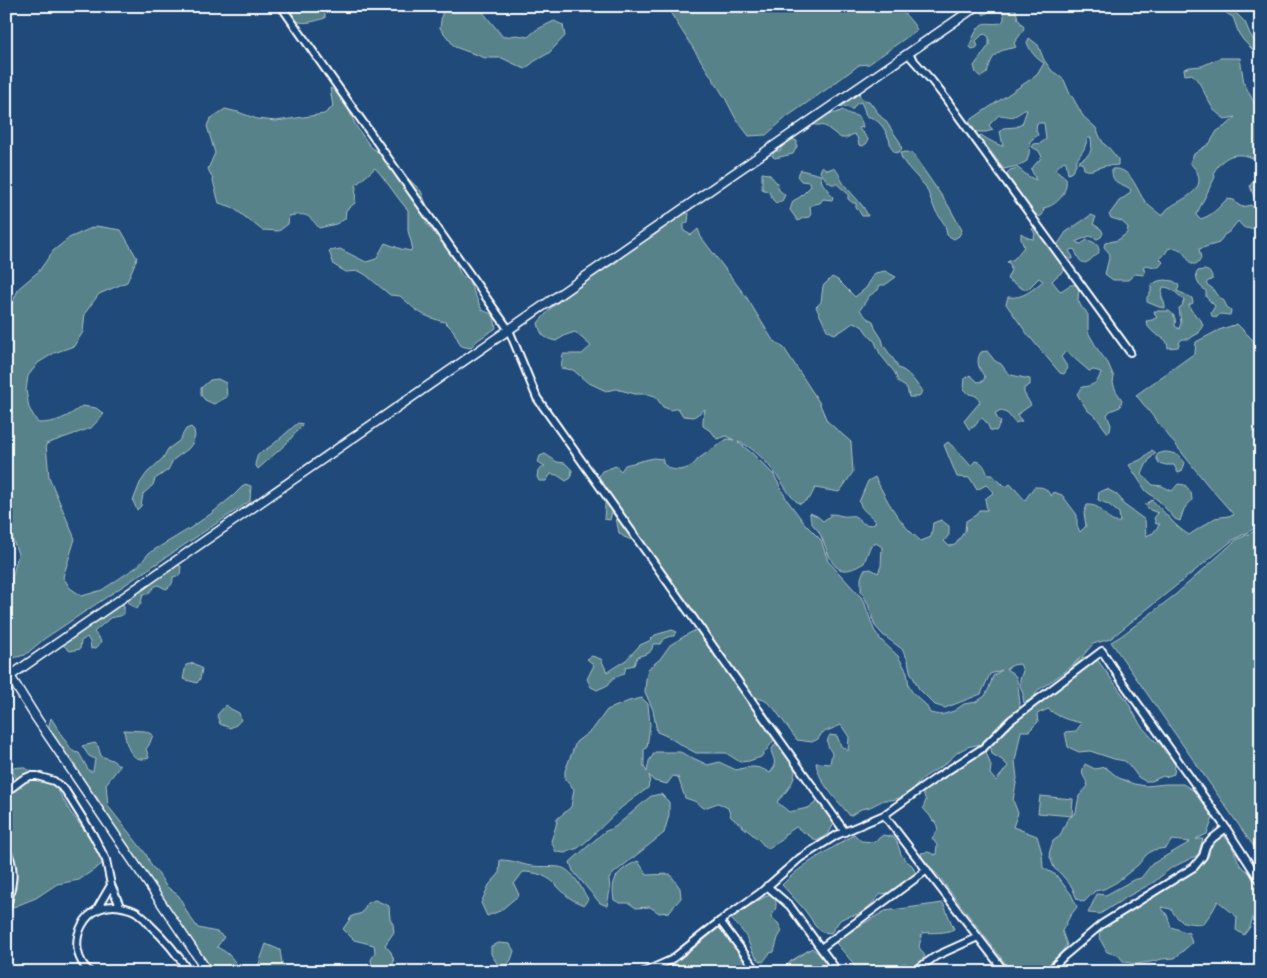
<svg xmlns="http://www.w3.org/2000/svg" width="1267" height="978" font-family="'Shantell Sans',sans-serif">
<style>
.green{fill:#598289;stroke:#acc0c4}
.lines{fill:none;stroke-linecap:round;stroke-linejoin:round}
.minor-casing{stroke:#fff;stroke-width:10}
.tertiary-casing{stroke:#fff;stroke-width:11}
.minor{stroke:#1f4a7a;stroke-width:6}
.tertiary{stroke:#1f4a7a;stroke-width:8}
</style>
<rect width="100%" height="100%" fill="#1f4a7a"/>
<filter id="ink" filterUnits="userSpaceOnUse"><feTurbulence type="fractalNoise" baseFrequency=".02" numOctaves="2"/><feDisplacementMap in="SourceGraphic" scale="10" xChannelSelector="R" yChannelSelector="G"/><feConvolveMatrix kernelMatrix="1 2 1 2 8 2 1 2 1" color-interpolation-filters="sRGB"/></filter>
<g filter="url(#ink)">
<path class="green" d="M 283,6 L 331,6 L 325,12 L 325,18 C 316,21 302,26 293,19 C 290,17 286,10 283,6 Z
M 443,6 L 478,6 L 503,37 L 517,35 L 528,37 L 536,30 L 554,21 L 563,25 L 565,36 L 549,53 L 535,61 L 525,69 L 502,58 L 485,58 L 455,47 L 440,28 Z
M 666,6 L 899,6 C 904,15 913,21 917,30 L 869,64 L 859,65 L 827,89 L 788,116 L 766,135 L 749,136 L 736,119 L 725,98 Z
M 984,6 L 1015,6 L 1018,19 L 1024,27 L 1023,31 L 1014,43 L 1016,47 C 1012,49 1008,48 1004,50 C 993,53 990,63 987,73 L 981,77 L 976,73 L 974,66 L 989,45 L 989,37 L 985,34 L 982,35 L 976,41 L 978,46 L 976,48 L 972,49 L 970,47 C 970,42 977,28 981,25 C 987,20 1005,29 1004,16 C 1004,11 1001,9 997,6 L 994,8 L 984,15 L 982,12 Z
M 1214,6 L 1231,6 L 1234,11 L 1245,22 L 1250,34 L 1259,48 L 1261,52 L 1261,62 L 1253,50 L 1244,41 L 1239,34 L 1233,17 C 1226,14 1222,9 1214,6 Z
M 1029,38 L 1038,45 L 1044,60 L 1052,71 L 1058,75 L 1064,80 L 1070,94 L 1073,98 L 1083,116 L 1096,128 L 1100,137 L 1104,144 L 1109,148 L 1118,159 L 1118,165 C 1114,166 1109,165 1105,166 C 1097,167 1092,173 1084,169 L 1083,164 L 1078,162 C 1090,155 1093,152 1091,138 L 1088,138 L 1084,149 L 1076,161 L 1076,164 L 1072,172 L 1068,174 L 1066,162 L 1064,161 L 1055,169 L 1066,178 C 1068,192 1058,205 1044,208 L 1043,214 L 1040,217 L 1034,213 L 1006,174 L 1010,170 L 1018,168 L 1028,176 L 1036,180 L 1031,169 L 1042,157 L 1039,151 L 1032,147 L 1034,144 L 1041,143 L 1046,139 L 1044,123 L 1037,123 L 1036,130 L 1038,135 L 1030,141 L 1029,154 L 1027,161 L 1018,166 L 1004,169 L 979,136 L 981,135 C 987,139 997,145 1003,146 L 1000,131 L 1003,128 L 1016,127 L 1022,124 L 1027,110 L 1024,110 C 1010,120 1014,116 999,115 L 989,125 L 993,130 L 986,132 L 976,132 L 969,121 L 1037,75 L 1044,63 C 1036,59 1031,52 1027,43 Z
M 1220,58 L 1240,58 L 1244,83 L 1261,116 L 1260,142 L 1261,143 L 1261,200 L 1257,201 L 1254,197 L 1250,186 C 1253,181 1259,174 1259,168 C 1259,156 1240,153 1231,156 C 1223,159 1218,165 1214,172 L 1215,177 L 1196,215 L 1200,219 C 1212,216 1218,208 1227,199 L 1234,200 L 1237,204 L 1242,207 L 1251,205 C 1258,211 1258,220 1255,228 C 1245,229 1244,229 1238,221 L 1229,232 L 1224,235 L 1219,243 L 1199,249 L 1201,258 L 1199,262 L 1195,264 L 1191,264 C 1185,255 1180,244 1168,249 L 1165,254 L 1160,259 L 1163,262 L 1159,267 L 1155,267 L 1146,265 L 1143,267 L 1145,272 L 1144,275 L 1135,274 L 1128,280 L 1113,280 L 1105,274 L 1110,254 L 1104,247 L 1105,243 L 1118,240 L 1127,233 L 1128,227 L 1121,221 L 1111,218 L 1109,215 L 1119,201 L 1129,194 L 1131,190 C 1123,182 1111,186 1112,169 C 1131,167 1135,187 1144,200 C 1148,206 1156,211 1162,216 C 1165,213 1166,209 1170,207 C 1182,199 1206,191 1197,172 C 1195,168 1192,166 1190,162 L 1194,154 L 1210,143 L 1217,131 L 1227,125 L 1236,117 L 1225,119 C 1220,115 1215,112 1212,107 C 1205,96 1202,84 1192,74 L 1185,75 L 1184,69 L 1190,67 L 1202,66 Z
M 330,88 L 336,91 L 347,106 L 356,126 L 370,146 L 397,167 L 421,191 L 429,211 L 426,223 L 442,242 L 450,249 L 460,273 L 471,286 L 482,310 L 494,315 L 496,328 L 478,340 L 470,348 L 461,346 L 453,330 L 445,322 C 439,321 435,319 429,317 C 416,312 411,305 400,296 L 390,295 L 366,275 L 359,271 L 346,272 L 334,265 L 329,251 L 340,249 L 366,262 L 376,259 L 385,243 L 401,249 L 411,251 L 412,245 L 408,231 L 408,210 C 396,197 388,182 375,168 L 356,185 L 355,203 L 346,210 L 345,219 L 336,224 L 319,228 C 308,214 306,213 289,216 L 288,224 L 279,231 L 262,230 L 232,207 L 219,203 L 212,177 L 208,169 L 215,153 L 207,126 L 210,119 L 225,109 L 238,112 L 257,119 L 276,121 L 324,114 L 333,107 Z
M 850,92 L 859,93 C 860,99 864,100 869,101 L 882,118 L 885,120 L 900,142 L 902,150 L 896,153 C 890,149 891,145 889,139 C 884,127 879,119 866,116 L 864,109 L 861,102 L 856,104 L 853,109 L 851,109 L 844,106 L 837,107 Z
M 818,110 L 823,114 L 836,113 L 843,110 C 852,118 860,111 863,127 L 859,128 L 860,130 L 863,133 L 868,139 L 867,143 L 863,146 L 859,145 L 857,137 L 854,134 L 846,138 L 841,138 L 825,126 L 809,124 L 812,117 Z
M 792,139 L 797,141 L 797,146 L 793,154 L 775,158 L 772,156 L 775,151 L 780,151 C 782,144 786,142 792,139 Z
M 906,152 L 912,153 L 948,205 L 962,230 L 959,236 L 954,239 L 947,235 L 945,225 L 935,210 L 926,187 L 907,166 L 902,159 L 900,153 Z
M 822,166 L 827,170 L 833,168 C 840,173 838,174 842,181 C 850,194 862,201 868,216 L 862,216 L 859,211 L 856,208 L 856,203 L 853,203 L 848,199 L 848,194 L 837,184 L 832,184 L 828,182 L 820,172 Z
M 801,170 L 821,175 C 821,183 823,185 829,190 L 829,193 L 833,197 L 832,200 L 823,199 L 820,203 L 815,204 L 810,206 L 811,214 L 809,217 L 803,218 L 798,221 L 790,210 L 793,201 L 800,197 L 811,186 L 809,182 L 801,181 L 797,176 Z
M 762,173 L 769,174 L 777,183 L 779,190 L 785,195 L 782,201 L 776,203 L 773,200 L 769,192 L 762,189 Z
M 689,213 L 688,222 L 684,224 L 684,231 L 691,235 L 698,229 L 701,237 L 747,298 L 772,339 L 784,348 L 819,402 L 827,421 L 851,442 L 853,472 L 843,487 L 839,492 L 815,488 L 810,498 L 800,504 C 792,499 788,492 783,484 C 772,469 756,447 738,442 L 753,454 L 774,475 L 787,500 L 805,524 L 821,540 L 828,561 L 861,597 L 865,604 L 874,630 L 881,640 L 898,656 L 907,672 L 909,687 L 913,693 L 926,705 L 930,713 L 941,715 L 954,711 L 964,704 L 976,702 L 985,696 L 989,688 L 993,676 L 1002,670 L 990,674 L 981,694 L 945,708 L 935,705 L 919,689 L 910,671 L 908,660 L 902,649 L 883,635 L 875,626 L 868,604 L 861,591 L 861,578 L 864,570 L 871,569 L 878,573 L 881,566 L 882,547 L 876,543 L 870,547 L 864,563 C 832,583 831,557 820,534 C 818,529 812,526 811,521 C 810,519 810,516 810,513 L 817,516 L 823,521 L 830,516 L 830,514 C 836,514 838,515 843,516 C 848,517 852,514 856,517 C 863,522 861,524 871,525 L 876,522 C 869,512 864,514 859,502 L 868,481 L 875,477 C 887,501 900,525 921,541 L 931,537 L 933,523 L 941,520 L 949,526 L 949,535 L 944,541 L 949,546 L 955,545 L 965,531 L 966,521 L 976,515 L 979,510 L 987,510 L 985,499 L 994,492 L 986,485 L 977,490 L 970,478 L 957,477 L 944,445 L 948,442 C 956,449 964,458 971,466 L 975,461 C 984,462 984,467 988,475 L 993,475 L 1001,483 L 1006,487 L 1010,484 C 1016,489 1019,494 1025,500 L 1034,487 C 1044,487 1045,487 1051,496 L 1054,492 L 1062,495 L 1077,515 L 1077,525 L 1080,532 L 1086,526 L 1084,513 L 1087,505 C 1106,504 1104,524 1120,522 L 1119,513 L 1108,504 L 1098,500 L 1099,492 L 1107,489 L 1116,494 L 1120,498 L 1123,504 L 1145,520 L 1146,536 L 1153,533 L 1160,524 L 1156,524 L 1154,518 L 1158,513 L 1150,510 L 1145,505 L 1152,500 C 1165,512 1174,526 1189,535 L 1215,518 L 1234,515 L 1206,483 L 1136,395 L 1195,353 L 1196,342 L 1219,330 L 1237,324 L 1254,341 L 1258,349 L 1261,349 L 1261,525 L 1233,540 L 1110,639 L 1093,644 L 1081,658 L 1094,655 L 1126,699 L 1141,726 L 1155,741 L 1161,744 L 1165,752 L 1171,758 L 1175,765 L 1174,774 L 1165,777 L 1163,776 L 1152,781 L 1145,781 L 1138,777 L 1133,770 L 1125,761 L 1114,759 L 1090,751 L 1079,752 L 1068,747 L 1065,732 L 1076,731 L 1082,723 C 1067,720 1060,718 1048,709 L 1037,714 L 1038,722 L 1029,731 L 1021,731 L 1015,761 L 1017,778 L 1013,800 L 1018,813 L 1013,827 L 1037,836 L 1042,853 L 1043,868 L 1056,875 L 1071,894 L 1077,907 L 1070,916 L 1062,931 L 1067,945 L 1052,964 L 1039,972 L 1012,972 L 937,874 C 931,869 922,861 921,853 L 928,852 L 936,855 L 937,845 L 932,838 L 938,830 L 936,822 L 933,821 L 930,816 L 923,808 L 926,800 L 922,792 L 928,780 L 934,774 L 985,749 L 991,766 L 990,774 L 996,781 L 1008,766 L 1002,760 L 992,754 L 990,743 L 1005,726 L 1045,693 L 1056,681 L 1066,674 L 1080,658 L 1066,671 L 1037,691 L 1034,698 L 1024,703 L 1023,698 L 1023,694 L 1020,686 L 1020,679 L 1023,671 L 1020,664 L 1013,665 L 1006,669 C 1009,671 1014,673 1016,677 C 1018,681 1020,703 1020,708 L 1003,720 L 999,728 L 992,736 L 981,744 L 967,747 L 958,752 L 945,764 L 923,778 L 913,789 L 903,797 L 892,800 L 884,800 L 870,807 L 861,809 L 850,816 C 838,800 819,784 816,763 L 820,763 L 830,764 L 832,753 C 828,747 825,742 830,735 L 837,736 L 841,746 L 848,751 L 849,737 L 841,725 L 822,733 L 818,739 L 812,742 L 797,740 L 773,707 L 764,700 L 753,697 C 755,704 762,706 766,712 C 772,721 771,722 779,729 L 775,739 L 761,757 L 749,761 L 740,762 L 726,753 L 696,753 L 681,745 L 667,736 L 657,732 L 653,710 L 645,692 L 646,679 L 648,669 L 660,659 L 670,645 L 688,634 L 698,629 L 692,618 L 680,609 L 679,601 L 648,556 L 632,540 L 624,537 L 619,533 L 616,518 L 612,512 L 610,520 L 604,519 L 605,507 L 605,501 L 596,482 L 602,471 L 616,466 L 621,471 L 625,465 L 653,458 L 663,459 L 663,463 C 665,465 667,467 669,468 C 679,473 693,468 698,459 L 727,439 L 734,440 L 727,436 L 717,439 L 712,432 L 703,426 L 703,420 L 705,409 L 694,417 L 683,416 L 678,408 L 671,410 L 663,407 L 655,396 L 647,394 L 635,394 L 616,389 L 606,391 L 587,382 L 573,370 L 561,368 L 563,354 L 582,354 L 591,346 L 575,332 L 566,335 L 556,341 C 544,338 541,336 538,323 L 551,308 L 568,294 L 595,275 L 617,262 L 625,254 L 645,238 L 655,235 L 681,214 Z
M 1091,215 L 1096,217 L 1093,224 L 1101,229 L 1103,233 L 1101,237 L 1097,239 L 1090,236 L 1077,241 L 1077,243 L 1081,244 L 1087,240 C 1093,241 1102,246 1098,254 C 1097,256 1094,256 1092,258 C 1091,259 1090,261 1089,261 C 1081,267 1077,256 1075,250 L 1072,249 L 1069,251 L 1073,257 L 1073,259 C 1066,260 1060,253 1056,247 L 1066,232 Z
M 96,226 L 121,230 L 137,258 L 127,282 L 99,294 L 85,313 L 83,332 L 74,346 L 54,353 L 38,363 L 28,376 L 26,390 L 29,408 L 38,423 C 56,423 68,417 82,406 L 96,408 L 104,414 L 91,428 L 46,444 L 49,477 L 75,539 L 63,577 L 70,588 L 82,596 L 102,590 L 138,566 L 149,553 L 189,529 L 212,513 L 234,495 L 245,484 L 251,486 L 250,501 L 44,639 L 25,655 L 9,659 L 6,656 L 6,645 L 8,642 L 12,578 L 18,554 L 6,521 L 6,317 L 19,288 L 39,271 L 53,251 L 69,238 Z
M 1034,227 L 1045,235 L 1067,268 C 1062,273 1056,276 1052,281 L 1060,291 C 1066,289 1069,283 1076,285 L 1079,288 L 1078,300 L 1082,308 L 1085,310 L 1088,315 L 1088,332 L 1098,350 L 1108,363 L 1114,377 L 1113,383 L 1116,391 L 1122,400 L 1120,407 L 1110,411 L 1107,415 L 1111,425 L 1110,431 L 1108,433 L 1096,417 L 1087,410 L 1077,394 L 1082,387 C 1093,386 1098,383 1101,372 L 1094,370 L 1089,371 L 1066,351 L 1061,357 L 1068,368 L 1064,374 L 1060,373 L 1028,335 L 1006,304 L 1008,297 C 1023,299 1032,290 1043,281 L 1039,278 L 1028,289 L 1023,289 L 1007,279 L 1011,270 L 1010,264 L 1007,262 L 1014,259 L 1024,247 L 1021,239 L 1021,233 L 1028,238 L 1033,239 L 1035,234 L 1032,229 Z
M 1203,270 C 1209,270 1213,274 1212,280 L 1208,281 L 1206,284 L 1212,288 L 1216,294 L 1224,301 L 1227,307 L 1231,311 L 1230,315 L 1220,314 L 1216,318 L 1212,316 L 1211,313 L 1215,306 L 1206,297 L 1206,291 C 1198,284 1198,285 1196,274 L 1198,271 Z
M 885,271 L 896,277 L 885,285 L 880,285 L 878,290 L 869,296 L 860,310 L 867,318 L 873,321 L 875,328 L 882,339 L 884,346 L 896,363 L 898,368 C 909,371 915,382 922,391 L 919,397 L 909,397 L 907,388 L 898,382 L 895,373 L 880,354 L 875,342 L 866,332 L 863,327 L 854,322 L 843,330 L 834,334 L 827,330 L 816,307 L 821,302 L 823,286 L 832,277 L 838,280 L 855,297 L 866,288 L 875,273 Z
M 1165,280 L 1173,281 L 1178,284 L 1179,287 L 1177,291 C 1182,293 1187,295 1192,298 L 1193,303 L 1189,305 L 1191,310 L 1195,314 L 1195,315 L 1201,320 L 1203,325 L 1200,330 L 1199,333 L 1192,337 L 1190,339 L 1183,339 L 1180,341 L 1178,347 L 1168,348 C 1167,339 1164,339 1157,335 C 1153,333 1150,329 1147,325 L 1146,321 L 1152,320 L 1157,317 L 1155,315 L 1154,311 L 1169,311 C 1175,316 1176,318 1175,326 L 1179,329 L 1181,323 L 1179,308 L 1182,306 L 1184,300 C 1177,294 1172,287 1163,287 C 1159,301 1165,298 1165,308 L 1159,307 L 1147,302 L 1147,297 L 1151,292 L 1151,285 L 1158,281 Z
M 987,351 L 995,361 L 1001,364 L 1007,372 L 1011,375 L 1030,379 L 1030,385 L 1024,388 L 1024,393 L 1031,405 L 1017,415 L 1022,421 L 1015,423 L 1008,414 L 1001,410 L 995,413 L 997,418 L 1001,422 L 996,431 L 990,430 L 987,423 L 982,418 L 980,419 L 975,426 L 970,429 L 969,429 L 964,421 L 980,402 C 978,396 975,395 969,394 L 964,389 L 965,378 L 970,375 L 978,382 L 983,381 L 985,377 C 979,369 975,361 981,352 Z
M 218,379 L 226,383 L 227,397 L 214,404 L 205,400 L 201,395 L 201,388 L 210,380 Z
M 298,423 L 303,424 L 287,443 L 258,469 L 255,464 L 258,454 C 274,446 284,434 298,423 Z
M 191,427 L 194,430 L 195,436 L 192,444 L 188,449 L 173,460 L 168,470 L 155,479 L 153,485 L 143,494 L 141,506 L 137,510 L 133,501 L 140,483 L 147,473 L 163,458 L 168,449 L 179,441 L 186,429 Z
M 1152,450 L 1156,453 C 1148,460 1145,466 1142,475 L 1153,485 L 1162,486 L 1172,491 L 1178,484 L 1185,485 L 1191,492 L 1192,500 L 1184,509 L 1180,521 L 1175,519 L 1159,501 L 1146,491 L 1129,465 L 1142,459 Z
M 1164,452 C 1172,452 1181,455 1185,463 L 1182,471 L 1178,473 L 1174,465 L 1166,465 L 1159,463 L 1156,457 L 1158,454 Z
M 545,454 L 557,462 L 565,463 L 572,470 L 571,478 L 566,481 L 557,475 L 551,474 L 546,481 L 539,481 L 537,477 L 538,471 L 545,466 L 538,462 L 540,456 Z
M 1261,528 L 1261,857 L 1111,642 L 1121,636 L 1175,595 L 1236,540 Z
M 177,565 L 181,566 L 180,575 L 173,577 C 173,583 172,586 166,589 L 158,585 L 154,587 L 148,594 L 143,594 L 141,603 L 137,609 L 128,603 L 132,593 Z
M 121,604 L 124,605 L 124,614 L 120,616 L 110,618 L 94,632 L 101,641 L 99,645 L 96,648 L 91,649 L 90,642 L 87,637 L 81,641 L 80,649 L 70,651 L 63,645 L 71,637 Z
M 672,630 L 677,632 L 674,636 C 667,636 664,639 660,644 L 653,644 L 652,649 L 649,653 L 637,657 L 634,665 L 626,667 L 624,674 L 613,678 L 608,685 L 597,690 L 591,687 L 587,679 L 594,665 L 587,659 L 592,656 L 601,659 L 607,672 L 626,660 L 640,645 L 649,641 L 655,635 Z
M 194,663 L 202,669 L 200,679 L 197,683 L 183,679 L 186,665 Z
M 642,698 L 648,704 L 650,725 L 647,747 L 644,750 L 644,767 L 647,772 L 649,761 L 655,752 L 680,752 L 708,765 L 719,762 L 736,770 C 750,766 758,765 770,773 L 775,766 L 774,759 L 771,751 L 778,739 C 791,757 803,768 788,789 C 785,794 780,798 777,802 L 789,812 L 808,808 L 820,800 L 836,820 L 829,833 L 817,841 L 796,827 L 784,835 L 782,840 L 767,849 L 758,839 L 731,817 L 728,808 L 718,803 L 704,808 L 694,801 L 685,798 L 678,777 L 673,776 L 667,784 L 654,781 L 649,775 L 650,779 L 648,788 L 622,807 L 588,840 L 578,848 L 565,853 L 556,852 L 551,841 L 556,826 L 557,819 L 571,807 L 574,789 L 565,780 L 565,771 L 576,742 L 593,729 L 607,710 L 629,701 Z
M 226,705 L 231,709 L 239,713 L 241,720 L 236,725 L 230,728 L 220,724 L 217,715 Z
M 51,718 C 59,730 65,742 74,752 L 79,753 L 89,771 L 93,771 L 95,759 L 89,756 L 82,746 L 95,743 L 98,746 L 101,756 L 112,760 L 120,766 L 106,784 L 108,806 L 146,854 L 152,867 L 156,870 L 166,886 L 179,896 L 188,914 L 198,928 L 217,932 L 224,937 L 217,947 C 222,950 227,952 231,957 C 237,964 240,970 251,972 L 213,972 C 207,960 200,956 195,943 L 191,941 L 121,837 L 96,796 L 91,793 L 73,761 L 64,754 L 61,749 L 60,745 L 49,733 L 49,725 Z
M 124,730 L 145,731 L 153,735 L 149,745 L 146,749 L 149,758 C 130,764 126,744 124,730 Z
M 1085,764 L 1095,769 L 1105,767 L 1119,778 L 1134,784 L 1146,786 L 1166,784 L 1183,784 L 1202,796 L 1213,818 L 1207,834 L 1196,839 L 1203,839 L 1198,855 L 1171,868 L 1154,882 L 1127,897 L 1100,914 L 1088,913 L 1097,894 L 1106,895 L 1133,880 L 1141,878 L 1152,864 L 1190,842 L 1172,840 L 1166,848 L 1153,850 L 1146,855 L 1138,865 L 1117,882 L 1104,889 L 1095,891 L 1084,902 L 1077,899 L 1072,887 L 1061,874 L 1054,868 L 1049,854 L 1053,841 L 1060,836 L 1067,820 L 1076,812 L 1079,796 L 1088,786 C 1085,775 1079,776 1085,764 Z
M 22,767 L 52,780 L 71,813 L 86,832 L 97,843 L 105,856 L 102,864 L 79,880 L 57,884 L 36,898 L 6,910 L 6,780 L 17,780 L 11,768 Z
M 661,794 L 669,802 L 669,815 L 664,833 L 614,873 L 609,879 L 610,890 L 607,906 L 600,903 L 593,895 L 573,871 L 570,862 L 604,832 L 615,827 L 651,796 Z
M 1040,796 L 1073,799 L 1072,816 L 1038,813 Z
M 854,834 L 861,841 L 874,842 L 883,835 L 893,837 L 897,842 L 901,854 L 905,860 L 912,865 L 917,876 L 897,892 L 881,894 L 863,913 L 846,917 L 840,920 L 831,933 L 822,932 L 815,926 L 811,919 L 803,908 L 782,885 C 802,863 830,851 854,834 Z
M 1224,836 L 1231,844 L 1240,865 L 1250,873 L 1256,888 L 1261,893 L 1261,915 L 1253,917 L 1250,927 L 1244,935 L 1236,930 L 1237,917 L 1218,901 L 1212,912 L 1203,924 C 1187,923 1180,925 1171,909 L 1161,907 L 1167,915 L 1171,927 L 1189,933 L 1192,943 L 1175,958 L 1162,959 L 1151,962 L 1136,964 L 1124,962 L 1118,955 L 1107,952 L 1101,941 L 1098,930 L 1109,920 L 1117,921 L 1119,911 L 1142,902 L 1143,893 L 1160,886 L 1168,878 L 1173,875 L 1201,865 L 1209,855 L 1209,841 Z
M 500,860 C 514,860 519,864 531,866 C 541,867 550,866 559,867 C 573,869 581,888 588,899 L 584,905 C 580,903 576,902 573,900 C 567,897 562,891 558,887 C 549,876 536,872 523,872 L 514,884 L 519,895 L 500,911 L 487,916 L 481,903 L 489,885 L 499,874 Z
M 638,861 L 647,875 L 670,874 L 680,888 L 681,898 L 669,912 L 659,913 L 650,907 L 636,908 L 629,903 L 620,903 L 614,900 C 610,878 619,869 638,861 Z
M 773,892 C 777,903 778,907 771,917 L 778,923 L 782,931 L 778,938 L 774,952 L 770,953 L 763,962 C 753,958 751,947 747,939 C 744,932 738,926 732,920 L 733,916 Z
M 375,900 L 389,906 L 390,919 L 393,924 L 394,932 L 385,945 L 391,952 L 394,961 L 390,972 L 373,972 L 371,960 L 375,952 L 374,945 L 354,940 L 343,929 L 352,916 L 362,913 L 367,903 Z
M 943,903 L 954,929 C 944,934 933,932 922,933 L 919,947 L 925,956 L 915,968 L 911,967 L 906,963 L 898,965 L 896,969 L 895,972 L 857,972 L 853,963 L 836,943 L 839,938 L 885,911 Z
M 718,928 L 727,933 L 755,972 L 658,972 L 665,966 L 681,955 L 690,952 L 705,936 Z
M 499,943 L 510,944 L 514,951 L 511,960 L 504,969 L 498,965 L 491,954 L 491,946 Z
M 266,944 L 280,950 L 282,963 L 286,972 L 256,972 Z
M 812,948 L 821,956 L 831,958 L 837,972 L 780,972 L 791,961 Z"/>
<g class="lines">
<g class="minor-casing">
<path id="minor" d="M 281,6 L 509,330 L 537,398 L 845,832
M 908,54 L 932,81 L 946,99 L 1130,352
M 6,671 L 10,676 L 6,679
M 6,792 L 23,779 L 30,776 L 37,776 L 54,781 L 65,790 L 93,835 L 106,860 L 111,885 L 120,906
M 884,815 L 936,778 L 983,748 L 1011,720 L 1102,651 L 1121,680 L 1226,828 L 1261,882
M 6,849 C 18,871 11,888 6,911
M 767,886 L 790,906 L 838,972
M 97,909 L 111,885
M 720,921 L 758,972
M 821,948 L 927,870
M 90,972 C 61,947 85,895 126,908 C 130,909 136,911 139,914 C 143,917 147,921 150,925 C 165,939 178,955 189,972
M 644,972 L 671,960 L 720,921 L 760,893 L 800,858 L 837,835 L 884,815 L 1005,972
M 913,972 L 936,956 L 978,937
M 1048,972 L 1064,956 L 1102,924 L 1194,867 L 1203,856 L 1206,846 L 1213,838 L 1226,828"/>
</g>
<g class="tertiary-casing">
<path id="tertiary" d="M 208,972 L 37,719 L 10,676 L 736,172 L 977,6"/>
</g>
<use href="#minor" class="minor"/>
<use href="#tertiary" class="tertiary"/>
</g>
</g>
<rect width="1267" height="978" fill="none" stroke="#1f4a7a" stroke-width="25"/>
<rect x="12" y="12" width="1242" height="953" fill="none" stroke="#fff" stroke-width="2" filter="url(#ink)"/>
</svg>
